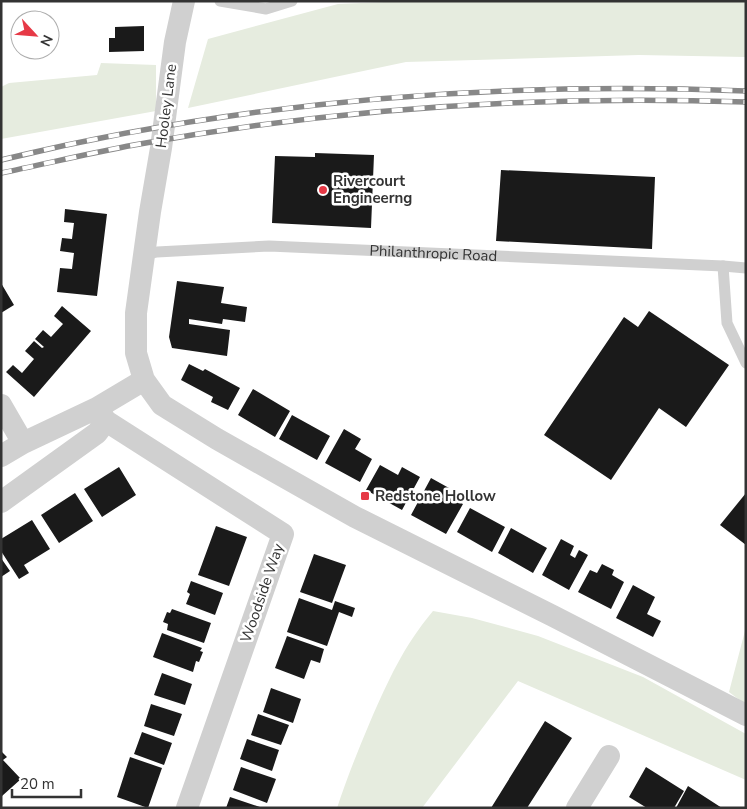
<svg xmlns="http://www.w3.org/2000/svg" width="747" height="809" font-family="'Nunito Sans',sans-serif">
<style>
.green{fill:#e6ecdf}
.building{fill:#1a1a1a}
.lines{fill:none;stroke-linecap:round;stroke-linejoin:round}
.lane{stroke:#d0d0d0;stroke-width:11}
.street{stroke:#d0d0d0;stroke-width:22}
.rail-casing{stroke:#888;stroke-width:5.5}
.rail{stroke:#fff;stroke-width:4;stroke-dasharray:11;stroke-linecap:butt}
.poi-dot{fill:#e63946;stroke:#fff;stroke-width:2}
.labels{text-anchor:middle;stroke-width:5;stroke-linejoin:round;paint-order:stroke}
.street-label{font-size:15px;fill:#333;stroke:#fff}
.poi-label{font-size:15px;font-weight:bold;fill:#333;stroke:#fff;text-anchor:start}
</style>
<rect width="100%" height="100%" fill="#fff"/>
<path class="green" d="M 409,1 L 746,1 L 746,57 L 639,55 L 406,62 L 188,108 L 208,39 L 338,4 Z
M 101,63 L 156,65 L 156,111 L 1,139 L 1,87 L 9,83 L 97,75 Z
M 433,611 L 472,618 L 538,636 L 643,677 L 746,734 L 746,780 L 518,681 L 422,808 L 337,808 C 347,778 358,750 370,722 C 389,679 403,647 433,611 Z
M 746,627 L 746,705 L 729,692 Z"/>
<path class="building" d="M 144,26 L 144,51 L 109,52 L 109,38 L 115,38 L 115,27 Z
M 315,153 L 374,155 L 371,228 L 272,223 L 275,156 L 315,157 Z
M 501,170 L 655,177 L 652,249 L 496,241 Z
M 65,209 L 107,214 L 97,296 L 57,292 L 60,268 L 72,269 L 74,253 L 60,251 L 62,238 L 72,239 L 74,223 L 64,222 Z
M 177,281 L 224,287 L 221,303 L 247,307 L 245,322 L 223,319 L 222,324 L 189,319 L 189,324 L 230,330 L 227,356 L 172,348 L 169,337 Z
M 1,283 L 14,305 L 1,313 Z
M 62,306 L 91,331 L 34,397 L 6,372 L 13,365 L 22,373 L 34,359 L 25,351 L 34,341 L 42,348 L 44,347 L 35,339 L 43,330 L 51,337 L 63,324 L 54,316 Z
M 649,311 L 729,365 L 686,427 L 659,408 L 611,480 L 544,435 L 624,317 L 638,327 Z
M 189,364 L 203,371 L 205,369 L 240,388 L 228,410 L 211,402 L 213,397 L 181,380 Z
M 253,389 L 290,411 L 275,437 L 238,415 Z
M 292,415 L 330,436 L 317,460 L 279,439 Z
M 344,429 L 361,439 L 355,449 L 372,459 L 360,482 L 325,463 Z
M 380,465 L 398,475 L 402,467 L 420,477 L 402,510 L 366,490 Z
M 119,467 L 136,495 L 102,517 L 84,489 Z
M 431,478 L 449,488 L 445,494 L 463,504 L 446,534 L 411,515 Z
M 75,493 L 93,521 L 59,543 L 41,515 Z
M 746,493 L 746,545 L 720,525 Z
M 470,508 L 505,527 L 492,552 L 457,532 Z
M 32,520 L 50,549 L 24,565 L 29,573 L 19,579 L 1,551 L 1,539 Z
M 216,526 L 247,537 L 229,586 L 198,575 Z
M 511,528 L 547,548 L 533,573 L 498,553 Z
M 561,539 L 574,546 L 570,555 L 575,558 L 579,550 L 588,555 L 569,590 L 542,575 Z
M 314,554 L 346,565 L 332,603 L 300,592 Z
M 1,558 L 10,571 L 1,577 Z
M 602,564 L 614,570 L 612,575 L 624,582 L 611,609 L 578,592 L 590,570 L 597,573 Z
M 191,581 L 223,593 L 215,615 L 186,604 L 190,594 L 187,592 Z
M 633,585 L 655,597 L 647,614 L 661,621 L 653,637 L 616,618 Z
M 299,598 L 332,610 L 335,601 L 355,608 L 352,617 L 339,612 L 327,646 L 287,632 Z
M 172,609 L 211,623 L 204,643 L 167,630 L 168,624 L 163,622 L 167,612 L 170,613 Z
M 162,633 L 202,648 L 200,651 L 203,652 L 199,662 L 196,661 L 193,672 L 153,657 Z
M 287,636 L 324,649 L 320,663 L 311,660 L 304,679 L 275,668 Z
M 162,673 L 192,684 L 185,705 L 154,695 Z
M 271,688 L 301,699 L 293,723 L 263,712 Z
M 151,704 L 182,714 L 174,736 L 144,726 Z
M 258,714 L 289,725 L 281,745 L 251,735 Z
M 545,721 L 572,738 L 527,808 L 491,808 Z
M 142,732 L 172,743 L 164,765 L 134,754 Z
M 247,739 L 279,750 L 272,771 L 240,759 Z
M 1,751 L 7,757 L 3,760 L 21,779 L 2,796 Z
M 130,757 L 162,768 L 148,808 L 117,797 Z
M 241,767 L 276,779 L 267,803 L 233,790 Z
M 646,767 L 684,791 L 674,808 L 647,808 L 629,797 Z
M 688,786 L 722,808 L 676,808 Z
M 230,797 L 260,807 L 260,808 L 226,808 Z"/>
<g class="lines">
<g class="lane">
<path d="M 220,1 L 266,9 L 292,1"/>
<path id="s1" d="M 144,255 L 157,252 L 269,246 L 723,266 L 746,268"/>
<path d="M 723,266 L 727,323 L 746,363"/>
</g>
<path class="street" d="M 184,1 L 175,42 L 161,148 L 150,212 L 136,313 L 136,353 L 144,380 L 162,405 L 217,439 L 355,517 L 553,616 L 746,715
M 1,405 L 23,443
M 97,408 L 106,421 L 283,534 L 187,808
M 1,456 L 23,443 L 97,408 L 144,380
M 1,502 L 97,433 L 106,421
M 577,808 L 609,756"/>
<g class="rail-casing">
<path id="rail" d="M 1,160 C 244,101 496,81 746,91
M 1,173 C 45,164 90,153 134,145 C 335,108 541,95 746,102"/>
</g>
<use href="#rail" class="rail"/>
</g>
<g class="poi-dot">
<circle cx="323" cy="190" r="5"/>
<rect x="360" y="491" width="10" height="10" rx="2.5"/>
</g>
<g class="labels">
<g class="street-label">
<text transform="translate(166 106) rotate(-83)" y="5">Hooley Lane</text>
<text dy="5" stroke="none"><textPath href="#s1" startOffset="290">Philanthropic Road</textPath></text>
<text transform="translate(262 593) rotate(-71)" y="5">Woodside Way</text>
</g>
<g class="poi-label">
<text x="333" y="186">Rivercourt<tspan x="333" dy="17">Engineerng</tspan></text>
<text x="375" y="501">Redstone Hollow</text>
</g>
</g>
<rect width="747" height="809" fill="none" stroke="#333333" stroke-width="5"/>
<g transform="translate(35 35) rotate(116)"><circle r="24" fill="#ffffff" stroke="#adadad"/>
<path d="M0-4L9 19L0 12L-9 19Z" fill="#e63946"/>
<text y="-8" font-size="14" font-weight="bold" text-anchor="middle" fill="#333333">N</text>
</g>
<path d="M12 789v8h69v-8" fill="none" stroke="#333333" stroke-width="2.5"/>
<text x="20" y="789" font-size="15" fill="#333333" stroke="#ffffff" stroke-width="4" paint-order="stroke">20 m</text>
</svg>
